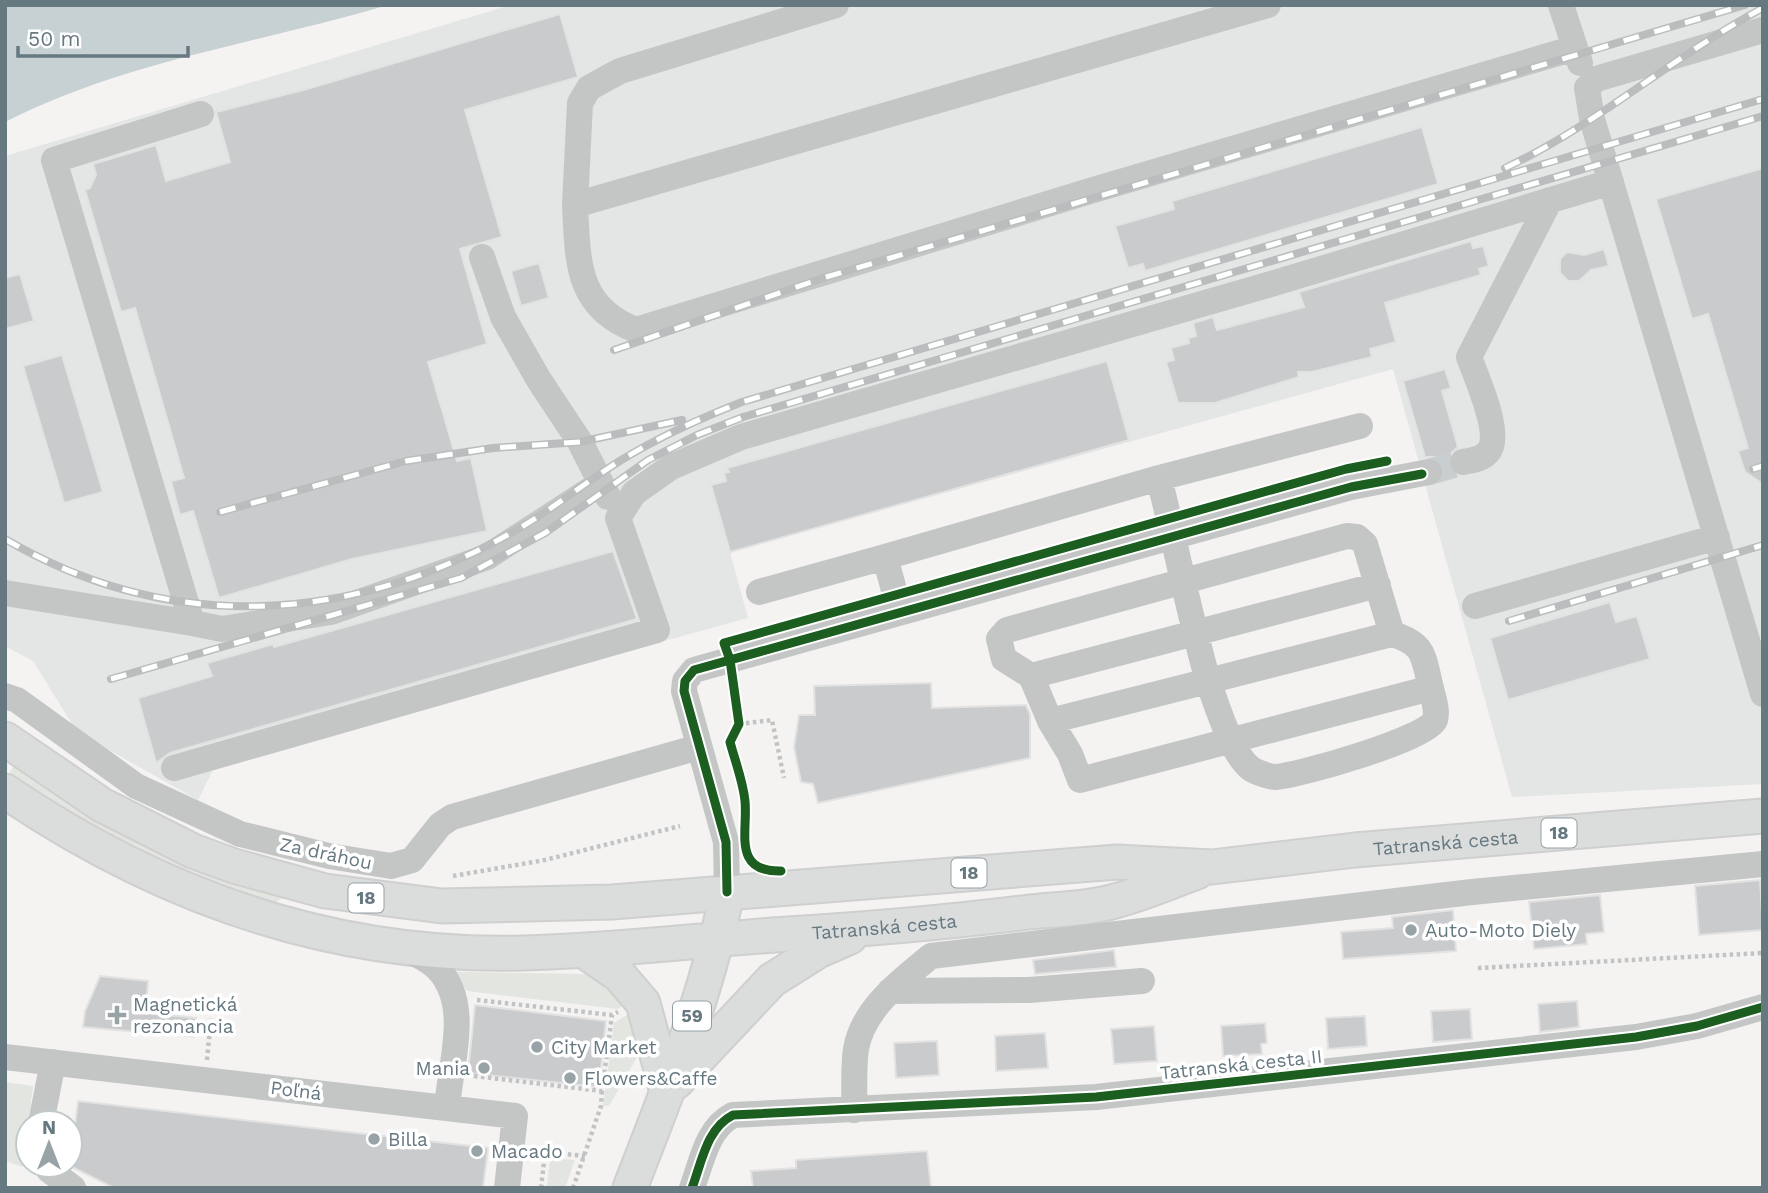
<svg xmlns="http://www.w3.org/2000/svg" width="1768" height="1193" font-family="'Work Sans',sans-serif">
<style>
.built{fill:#e4e5e5}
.green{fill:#e3e5e0}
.water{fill:#c7d0d2}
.building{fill:#cacbcc;stroke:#e3e2e2;stroke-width:2}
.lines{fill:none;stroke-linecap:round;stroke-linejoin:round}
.minor-tunnel{stroke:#c9ced0;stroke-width:26;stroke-dasharray:26 13;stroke-linecap:butt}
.major-casing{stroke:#cfcfcf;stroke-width:37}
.path{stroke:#c2c3c4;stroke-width:4.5;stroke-dasharray:3.5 3.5;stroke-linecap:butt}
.minor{stroke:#c4c6c6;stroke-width:26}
.major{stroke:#dbdcdc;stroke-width:33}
.rail-casing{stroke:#babdbd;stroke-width:8}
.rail{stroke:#fff;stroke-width:5;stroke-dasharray:16;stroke-linecap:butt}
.cycleway-casing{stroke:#fff;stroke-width:13}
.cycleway{stroke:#1b5e20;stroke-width:9}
.poi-dot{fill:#98a3a8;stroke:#fff;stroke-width:2.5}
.labels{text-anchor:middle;stroke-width:7;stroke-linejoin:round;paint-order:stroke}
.shield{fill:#fff;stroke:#94a0a6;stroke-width:2}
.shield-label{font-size:18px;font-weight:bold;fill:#667880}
.street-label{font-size:19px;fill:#667880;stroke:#fff}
.poi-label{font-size:19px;fill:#667880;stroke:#fff;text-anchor:start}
</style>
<rect width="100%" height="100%" fill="#f4f3f2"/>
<path class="built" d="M 511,5 L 1763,5 L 1763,784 L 1512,797 L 1393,369 L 730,552 L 748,618 L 216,764 L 198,800 L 77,732 L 33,661 L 5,646 L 5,156 Z"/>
<path class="green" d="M 14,766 L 129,834 L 282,898 L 273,904 L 224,891 L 122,848 L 7,776 Z
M 453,972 L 587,974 L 601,977 L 629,1001 L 618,1009 L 467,991 Z
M 635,1010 L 640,1052 L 609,1106 L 603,1105 L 614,1023 Z
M 5,1082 L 33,1086 L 23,1167 L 5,1161 Z
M 550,1158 L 575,1160 L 565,1188 L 547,1188 Z"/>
<path class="water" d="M 5,5 L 388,5 C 260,43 125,61 5,122 Z"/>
<path class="building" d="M 560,14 L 578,77 L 465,110 L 502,237 L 460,249 L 487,344 L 428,362 L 457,461 L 471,458 L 487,531 L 352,559 L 219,598 L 193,511 L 180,515 L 171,481 L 184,478 L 135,308 L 121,312 L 85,190 L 90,188 L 96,175 L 93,164 L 156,145 L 166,181 L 230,162 L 216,112 L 307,89 Z
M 1422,127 L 1438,184 L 1145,271 L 1143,264 L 1128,268 L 1115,226 L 1174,209 L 1172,201 Z
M 1763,168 L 1763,484 L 1745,472 L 1738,451 L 1748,448 L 1708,314 L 1692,319 L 1656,199 Z
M 1471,241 L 1473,248 L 1483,246 L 1489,266 L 1479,269 L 1481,275 L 1385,303 L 1396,342 L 1370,349 L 1372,357 L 1312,372 L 1298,372 L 1299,377 L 1215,403 L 1178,403 L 1166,362 L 1174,360 L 1171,348 L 1189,343 L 1188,338 L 1196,336 L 1193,323 L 1213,317 L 1217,330 L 1304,307 L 1299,292 Z
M 1604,249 L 1609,266 L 1591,270 L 1579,281 L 1568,281 L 1560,273 L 1560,259 L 1567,252 L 1584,255 Z
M 539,263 L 549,298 L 521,306 L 511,271 Z
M 20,274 L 34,321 L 5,329 L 5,278 Z
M 62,355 L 103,492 L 64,503 L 23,366 Z
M 1107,361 L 1129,440 L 730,552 L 711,485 L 726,481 L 724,473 L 729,472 L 727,468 Z
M 1445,369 L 1451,388 L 1442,391 L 1458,447 L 1448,456 L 1448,464 L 1452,473 L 1459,477 L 1440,483 L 1444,468 L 1435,457 L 1425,457 L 1403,381 Z
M 613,551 L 637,619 L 170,753 L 156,763 L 138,698 L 212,676 L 207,663 L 273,644 L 274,647 Z
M 1610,602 L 1616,622 L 1637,616 L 1650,659 L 1508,700 L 1490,638 Z
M 931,683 L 932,708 L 1026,705 L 1030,714 L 1030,758 L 818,803 L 813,784 L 801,782 L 794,747 L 799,715 L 815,715 L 814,686 Z
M 1760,880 L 1763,930 L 1699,935 L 1695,886 Z
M 1600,895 L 1604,932 L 1586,934 L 1587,944 L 1534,949 L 1529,902 Z
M 1453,910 L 1456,951 L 1343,959 L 1341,932 L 1393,928 L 1392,917 Z
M 1114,950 L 1116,967 L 1035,974 L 1033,960 Z
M 100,976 L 148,981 L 146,1013 L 196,1018 L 194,1037 L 83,1027 L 85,1011 Z
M 1577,1001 L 1579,1027 L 1540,1032 L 1538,1004 Z
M 475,1005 L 606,1021 L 599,1087 L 468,1073 Z
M 1470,1009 L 1472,1039 L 1433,1042 L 1431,1011 Z
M 1365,1016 L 1367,1046 L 1328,1049 L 1326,1018 Z
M 1265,1023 L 1267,1043 L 1261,1044 L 1262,1054 L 1223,1056 L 1221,1026 Z
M 1154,1026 L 1157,1061 L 1114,1064 L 1111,1029 Z
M 1045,1033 L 1048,1068 L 996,1071 L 995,1036 Z
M 937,1041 L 939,1075 L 896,1078 L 894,1043 Z
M 78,1101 L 488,1148 L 483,1188 L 114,1188 L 70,1166 Z
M 927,1151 L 931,1188 L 753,1188 L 751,1171 L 796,1168 L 796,1160 Z"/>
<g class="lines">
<path class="minor-tunnel" d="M 1429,472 L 1463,462"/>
<g class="major-casing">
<g id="major">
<path id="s1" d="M 5,739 L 102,805 L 193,851 L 234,866 L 325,891 L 442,906 L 612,902 L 1117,862 L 1212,867 L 1355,850 L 1763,816"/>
<path id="s2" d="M 5,791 C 161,897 333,958 523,953 C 612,951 699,940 788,934 C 869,929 949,922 1029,912 C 1057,909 1088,909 1115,901 C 1142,894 1170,882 1197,872"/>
<path d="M 584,951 L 619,975 L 643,1003 L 667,1092"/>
<path d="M 676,1082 L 772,980 L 818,951 L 850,937"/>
<path d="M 630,1188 C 667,1092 708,993 727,892"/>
</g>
</g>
<path class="path" d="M 739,724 L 772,720 L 784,778
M 453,876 L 545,860 L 680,826
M 1478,968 L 1763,953
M 477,1000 L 612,1015
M 207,1060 L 211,1018
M 474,1076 L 602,1091 L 612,1015 L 618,1012
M 533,1151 L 585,1156
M 541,1188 L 545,1153
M 573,1188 L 601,1106 L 602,1091"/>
<path class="minor" d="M 1268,5 L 575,205 C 578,262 576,307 636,330 L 1090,191 L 1575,48
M 1561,5 L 1580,63
M 1763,30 L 1596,79 L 1587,88 L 1592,119 L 1763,694
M 201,114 L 54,160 L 192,623 L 222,629 L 331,612 L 487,557 L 601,483
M 575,205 L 580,103 L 589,88 L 620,71 L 836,5
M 482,257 L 503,317 L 539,380 L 580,442 L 608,497
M 1463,462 C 1472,460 1481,460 1488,452 C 1503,435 1476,377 1469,357 L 1550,200
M 1159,478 C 1176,546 1189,614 1208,681 L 1392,634
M 885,557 L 1159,478 L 1360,426
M 759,592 L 885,557 L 900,612
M 5,593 L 192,623
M 1475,606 L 1717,537
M 1031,676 L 1378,585
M 5,696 L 17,700 L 136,786 L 240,834 L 329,856 L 391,866 L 412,860 L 440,825 L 452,817 L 699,747
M 1050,721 L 1070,754 L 1080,780 L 1431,688 C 1423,657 1426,644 1392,634 L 1365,544 L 1357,537 L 1347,536 L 1007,630 L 999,639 L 1004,659 L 1031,676 L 1050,721 L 1208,681 C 1217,705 1230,751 1250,768 C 1255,772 1270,777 1275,777 C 1298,776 1429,738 1435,720 C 1438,710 1433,698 1431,688
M 174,768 L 657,630 L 618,518 L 634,493 L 671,467 L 741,437 L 1271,284 L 1611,182
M 727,892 L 726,842 L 684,691 L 685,681 L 694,670 L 1351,487 L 1429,472
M 405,948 C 415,954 430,960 438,969 C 472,1005 450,1064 447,1108
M 890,991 L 1029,990 L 1142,981
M 5,1057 L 515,1116 L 507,1188
M 854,1110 C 855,1090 853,1068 856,1049 C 863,1008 902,980 931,956 L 1472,892 L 1763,864
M 41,1123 L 53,1062
M 46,1165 L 49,1170 L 73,1188
M 692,1188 C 702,1161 707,1128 733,1115 L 1096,1097 L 1636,1037 L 1697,1026 L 1763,1007"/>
<use href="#major" class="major"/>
<g class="rail-casing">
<path id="rail" d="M 1505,168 C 1597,125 1673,56 1763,8
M 614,350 L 823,278 L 1745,5
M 1753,469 L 1763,466
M 220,512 L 406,461 L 493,448 L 580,442 L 682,420
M 5,539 C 171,636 354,624 518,529 C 554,508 587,481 623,459 C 661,436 701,418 742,402 L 1763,99
M 1509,621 L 1763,545
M 111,679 L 461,578 L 545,533 L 648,460 L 697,435 L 743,417 L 1763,116"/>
</g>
<use href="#rail" class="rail"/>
<g class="cycleway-casing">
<path id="cycleway" d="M 781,871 C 732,872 748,832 745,801 C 743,781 735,761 730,742 L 739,724 L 730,660 L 724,643 L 1346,469 L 1387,461
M 727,892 L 726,842 L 684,691 L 685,681 L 694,670 L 1351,487 L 1422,474
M 692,1188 C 702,1161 707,1128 733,1115 L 1096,1097 L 1636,1037 L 1697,1026 L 1763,1007"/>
</g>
<use href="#cycleway" class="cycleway"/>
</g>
<g class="poi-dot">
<circle cx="1411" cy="930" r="7"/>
<path d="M113.5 1004.5h7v7h7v7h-7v7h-7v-7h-7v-7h7z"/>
<circle cx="537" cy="1047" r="7"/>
<circle cx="484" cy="1068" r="7"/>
<circle cx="570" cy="1078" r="7"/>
<circle cx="374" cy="1139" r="7"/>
<circle cx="477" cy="1151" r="7"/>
</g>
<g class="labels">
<g class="shield">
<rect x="1541.5" y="818.5" width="35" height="29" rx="5"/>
<rect x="951.5" y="858.5" width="35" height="29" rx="5"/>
<rect x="348.5" y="883.5" width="35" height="29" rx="5"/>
<rect x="673" y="1001.5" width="38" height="29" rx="5"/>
</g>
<g class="shield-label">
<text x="1559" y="839">18</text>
<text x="969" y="879">18</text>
<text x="366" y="904">18</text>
<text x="692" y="1022">59</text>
</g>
<g class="street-label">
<text dy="7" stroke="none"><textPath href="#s1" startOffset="1482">Tatranská cesta</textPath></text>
<text transform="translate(326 853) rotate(12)" y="7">Za dráhou</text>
<text dy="7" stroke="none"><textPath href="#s2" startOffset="914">Tatranská cesta</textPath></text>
<text transform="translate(1241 1064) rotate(-6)" y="7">Tatranská cesta II</text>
<text transform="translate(296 1090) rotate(7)" y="7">Poľná</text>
</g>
<g class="poi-label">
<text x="1425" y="937">Auto-Moto Diely</text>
<text x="133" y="1011">Magnetická<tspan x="133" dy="22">rezonancia</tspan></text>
<text x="551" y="1054">City Market</text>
<text x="470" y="1075" text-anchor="end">Mania</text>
<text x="584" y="1085">Flowers&amp;Caffe</text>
<text x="388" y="1146">Billa</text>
<text x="491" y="1158">Macado</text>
</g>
</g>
<rect width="1768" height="1193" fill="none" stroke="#667880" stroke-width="14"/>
<g transform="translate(49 1144)"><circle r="33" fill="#ffffff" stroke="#c2c9cc" stroke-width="2"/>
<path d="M0-5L12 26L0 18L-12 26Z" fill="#98a3a8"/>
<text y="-10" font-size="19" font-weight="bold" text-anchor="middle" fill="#667880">N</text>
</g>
<path d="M18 46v10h170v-10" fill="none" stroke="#667880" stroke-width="3.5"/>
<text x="28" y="46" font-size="21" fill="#667880" stroke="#ffffff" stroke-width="5" paint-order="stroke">50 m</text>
</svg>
